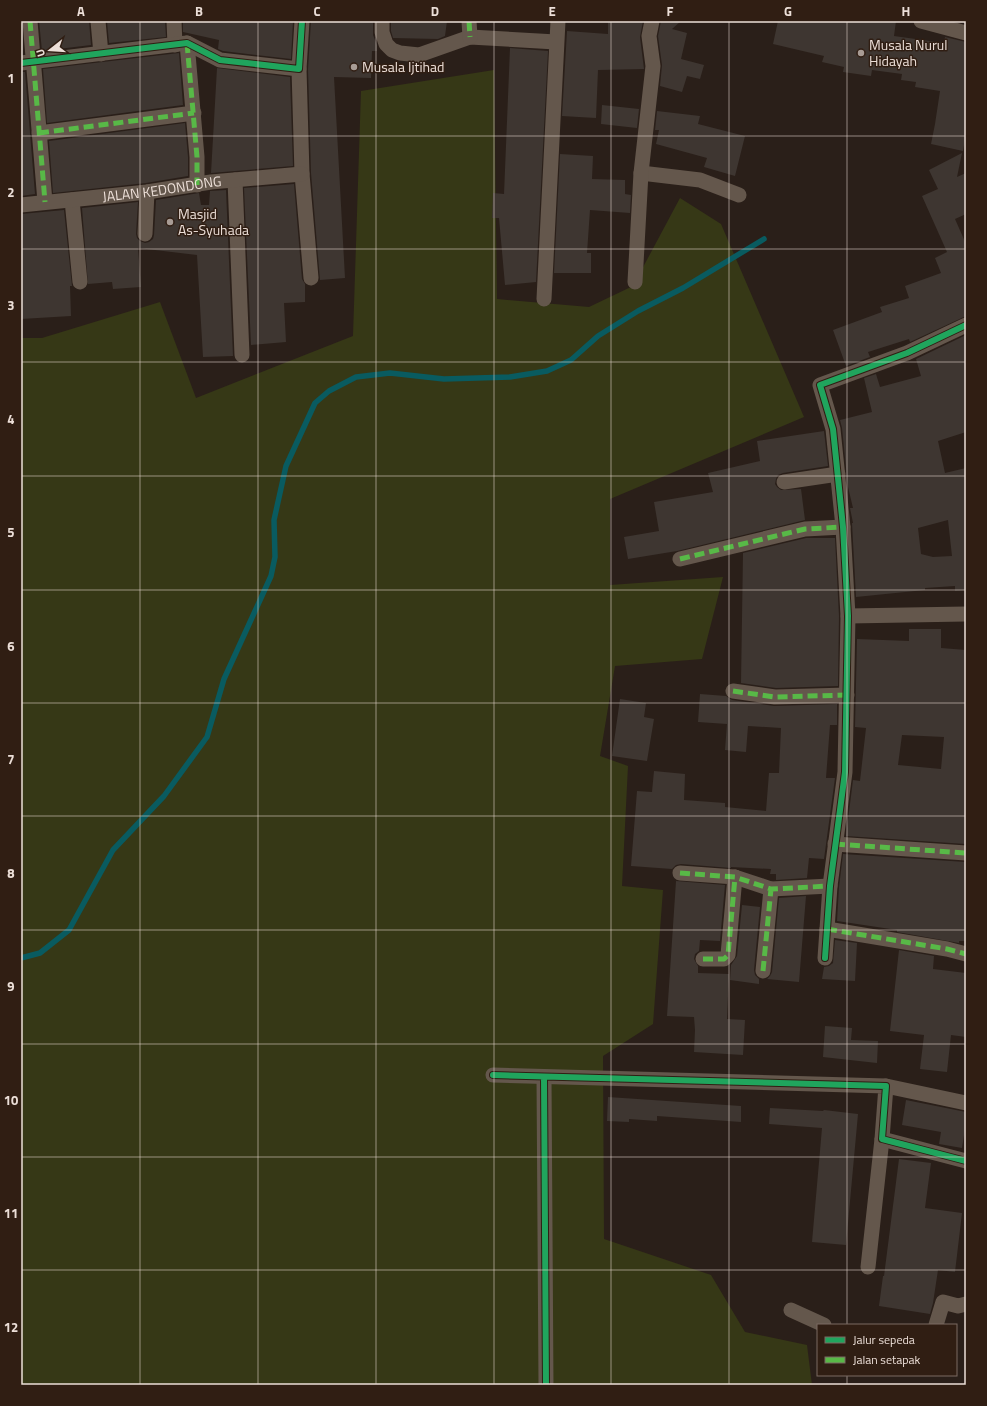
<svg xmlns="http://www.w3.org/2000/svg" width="987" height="1406" font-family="'Titillium Web',sans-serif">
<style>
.green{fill:#363816}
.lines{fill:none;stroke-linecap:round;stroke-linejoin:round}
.stream{stroke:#095b60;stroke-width:5.5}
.building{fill:#3e3631;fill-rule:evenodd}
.street{stroke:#64574c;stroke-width:15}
.quiet{stroke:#58b947;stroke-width:5;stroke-dasharray:10 5;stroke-linecap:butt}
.cycleway-casing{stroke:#301e13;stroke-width:8}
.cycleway{stroke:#20a55d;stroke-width:6}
.grid{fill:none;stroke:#ecdfd8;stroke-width:1;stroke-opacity:0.55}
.poi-dot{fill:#a89c95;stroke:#301e13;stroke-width:1.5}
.labels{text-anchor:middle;stroke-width:3;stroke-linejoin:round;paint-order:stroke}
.poi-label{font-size:14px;fill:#ecdfd8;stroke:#301e13;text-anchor:start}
.street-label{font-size:14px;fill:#ecdfd8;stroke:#301e13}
.neatline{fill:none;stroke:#ecdfd8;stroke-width:1.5}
.grid-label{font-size:13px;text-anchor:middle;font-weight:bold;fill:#ecdfd8}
</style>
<rect width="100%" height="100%" fill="#2a1f19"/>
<path class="green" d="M 494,70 L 497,299 L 589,307 L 633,286 L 680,198 L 721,224 L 804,417 L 610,499 L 610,585 L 723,577 L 702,659 L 615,666 L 600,756 L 628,766 L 622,886 L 663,890 L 653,1024 L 603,1056 L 604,1239 L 711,1275 L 745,1332 L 807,1345 L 812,1385 L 21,1385 L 21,338 L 42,338 L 160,302 L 196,398 L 353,336 L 361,91 Z"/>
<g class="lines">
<path class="stream" d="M 21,958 L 40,953 L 69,930 L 113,850 L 164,796 L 207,737 L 224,679 L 271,576 L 275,557 L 274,520 L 286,466 L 315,403 L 329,391 L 356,377 L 390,373 L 444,379 L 510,377 L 547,371 L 571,360 L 598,336 L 638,311 L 683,288 L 764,239"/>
</g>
<path class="building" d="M 39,21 L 89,21 L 91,45 L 42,51 Z
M 107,21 L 165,21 L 166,37 L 109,43 Z
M 183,21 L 293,21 L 291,59 L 223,51 L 218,49 L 219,40 L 183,32 Z
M 311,21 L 373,21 L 373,35 L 377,45 L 377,51 L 372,51 L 371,78 L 334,77 L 345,278 L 320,280 L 311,173 L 308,69 Z
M 391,21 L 447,21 L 445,36 L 438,39 L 393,38 L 391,31 Z
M 608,21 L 643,21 L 640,37 L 644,69 L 598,70 L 596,118 L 562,116 L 567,31 L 608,34 Z
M 661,21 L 681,21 L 672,29 L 687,33 L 681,59 L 704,65 L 700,79 L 687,76 L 682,92 L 660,86 L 662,65 L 658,36 Z
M 778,21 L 896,21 L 894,36 L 944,43 L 945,37 L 966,42 L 966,135 L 963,151 L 931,144 L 935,124 L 940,91 L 915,87 L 916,82 L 901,80 L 902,74 L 872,70 L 871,76 L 843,72 L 844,67 L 822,62 L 824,56 L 773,44 Z
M 510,48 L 548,51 L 536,282 L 505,285 L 499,218 L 492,218 L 493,193 L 504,194 Z
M 179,53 L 183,105 L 47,123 L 43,69 Z
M 217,68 L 290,77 L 293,166 L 211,173 Z
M 21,72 L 25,72 L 35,194 L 21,196 Z
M 602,105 L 639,109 L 637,128 L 601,124 Z
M 657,111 L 700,116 L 698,124 L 745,136 L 735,176 L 704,167 L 707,158 L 656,144 L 659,130 L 655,130 Z
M 185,123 L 188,157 L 188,176 L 146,183 L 53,193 L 49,141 Z
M 962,153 L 957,177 L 966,173 L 966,214 L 955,219 L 966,244 L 966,316 L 910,342 L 909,339 L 868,352 L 870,357 L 846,366 L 833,330 L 882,312 L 880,307 L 909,298 L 905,286 L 941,273 L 935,258 L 947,252 L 922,196 L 938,189 L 929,170 Z
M 560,154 L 593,156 L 592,179 L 625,180 L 625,194 L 631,195 L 630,213 L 590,210 L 587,253 L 591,253 L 591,273 L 554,273 Z
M 294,184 L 302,279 L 305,284 L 305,302 L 284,303 L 286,342 L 251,345 L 244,188 Z
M 226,190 L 233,356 L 203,357 L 197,255 L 138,248 L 141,287 L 113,289 L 112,282 L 88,284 L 82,208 L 138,202 L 136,234 L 137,238 L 140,241 L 145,243 L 149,242 L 153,239 L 154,235 L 156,200 L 199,193 L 201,205 L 209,205 L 210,191 Z
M 64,210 L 72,286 L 70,286 L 71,316 L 21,319 L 21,214 Z
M 966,335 L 966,432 L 938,441 L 945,473 L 966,468 L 966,590 L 955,591 L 955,586 L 925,588 L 925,590 L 856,597 L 852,523 L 853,523 L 850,508 L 853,508 L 848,487 L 842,428 L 840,420 L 872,412 L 864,378 L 876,374 L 880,387 L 921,376 L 916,359 ZM 948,520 L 952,556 L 933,557 L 921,554 L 918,528 Z
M 824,431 L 828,466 L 783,473 L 778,475 L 776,479 L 775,484 L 777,487 L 781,490 L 801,489 L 805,520 L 677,551 L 628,559 L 624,537 L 659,531 L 654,502 L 713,492 L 708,473 L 760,461 L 757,441 Z
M 806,538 L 835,538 L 839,616 L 838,686 L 776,688 L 741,683 L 743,553 Z
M 909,629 L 941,629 L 941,648 L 966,650 L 966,844 L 846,836 L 853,780 L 860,781 L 866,728 L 855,727 L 857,639 L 909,641 ZM 902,735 L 944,737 L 941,769 L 898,765 Z
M 700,694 L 726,696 L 732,700 L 774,706 L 837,704 L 837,725 L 830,725 L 826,778 L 835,778 L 824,859 L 809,858 L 807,878 L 776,880 L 776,874 L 770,874 L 771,869 L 731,867 L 731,868 L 681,864 L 676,865 L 672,869 L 631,866 L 637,791 L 652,792 L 654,771 L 685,774 L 684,800 L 725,803 L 725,807 L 766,811 L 769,773 L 779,773 L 781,728 L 748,726 L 746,752 L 725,750 L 727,724 L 698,722 Z
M 620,699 L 646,703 L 644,717 L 654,719 L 647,761 L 612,756 Z
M 843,854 L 966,862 L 966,941 L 959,941 L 959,943 L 897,932 L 897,930 L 837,921 L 839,887 Z
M 676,881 L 725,885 L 720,941 L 700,940 L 699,951 L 695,954 L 694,959 L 698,966 L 698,973 L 729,974 L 727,1019 L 745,1020 L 743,1055 L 694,1052 L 695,1030 L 694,1017 L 667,1016 Z
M 806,896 L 799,982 L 767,979 L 770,976 L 772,972 L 779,898 Z
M 742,905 L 760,907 L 754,970 L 755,975 L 759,979 L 759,984 L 730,980 L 731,965 L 737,956 Z
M 835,940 L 857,943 L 855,981 L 822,979 L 824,967 L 829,966 L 833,963 Z
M 899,950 L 934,956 L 933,969 L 966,973 L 966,1037 L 951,1035 L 947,1072 L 920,1069 L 924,1035 L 890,1031 Z
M 825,1026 L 852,1028 L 851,1040 L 878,1041 L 877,1063 L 823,1057 Z
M 608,1097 L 741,1106 L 741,1122 L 657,1116 L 657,1121 L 629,1119 L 629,1122 L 607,1121 Z
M 906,1100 L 966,1112 L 966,1123 L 962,1148 L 939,1144 L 941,1132 L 902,1125 Z
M 770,1108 L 823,1111 L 824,1110 L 858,1114 L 846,1245 L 812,1242 L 822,1128 L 769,1124 Z
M 899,1159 L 931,1163 L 925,1208 L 962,1213 L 955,1272 L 938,1270 L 933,1303 L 930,1314 L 879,1306 L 883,1276 L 884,1276 Z"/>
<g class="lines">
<g class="street">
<path d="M 30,21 L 45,202"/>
<path d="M 98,21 L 101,54"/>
<path d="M 174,21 L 175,45"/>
<path d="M 382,21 L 382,32 L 386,44 L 392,50 L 400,53 L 419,55 L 470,37 L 556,42"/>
<path d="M 469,21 L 470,37"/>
<path d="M 921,21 L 966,33"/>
<path d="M 187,43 L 197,157 L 197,185"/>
<path d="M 21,63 L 187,43 L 220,60 L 299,69 L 302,21"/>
<path d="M 299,69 L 302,174 L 311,278"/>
<path d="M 39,133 L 194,113"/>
<path d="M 641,173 L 700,180 L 739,195"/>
<path d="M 235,180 L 242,355"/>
<path d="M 72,200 L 80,282"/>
<path id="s1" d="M 21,205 L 147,192 L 211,182 L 302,174"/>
<path d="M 145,234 L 147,192"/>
<path d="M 635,282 L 641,173 L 653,66 L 649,36 L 652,21"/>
<path d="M 544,299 L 558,21"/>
<path d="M 784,482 L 838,474"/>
<path d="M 680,559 L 805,529 L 843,527"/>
<path d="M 848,616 L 966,614"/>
<path d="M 733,691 L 775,697 L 847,695"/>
<path d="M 835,844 L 966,853"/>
<path d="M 680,873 L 735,877 L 771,889 L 830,886"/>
<path d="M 827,929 L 947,949 L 966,954"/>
<path d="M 825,958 L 830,886 L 845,772 L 848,616 L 843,527 L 833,429 L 820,385 L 907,353 L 966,325"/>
<path d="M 703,959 L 724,959 L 728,955 L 735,877"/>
<path d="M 763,971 L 771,889"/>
<path d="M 493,1075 L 886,1086 L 882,1139 L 966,1161"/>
<path d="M 544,1077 L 546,1385"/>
<path d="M 886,1086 L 966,1103"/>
<path d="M 868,1267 L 882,1139"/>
<path d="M 791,1310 L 824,1325"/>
<path d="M 936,1325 L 943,1302 L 958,1306 L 966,1304"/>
</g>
<path class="quiet" d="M 30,21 L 45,202
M 469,21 L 470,37
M 187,43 L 197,157 L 197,185
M 39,133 L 194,113
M 680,559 L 805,529 L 843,527
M 733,691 L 775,697 L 847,695
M 835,844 L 966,853
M 680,873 L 735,877 L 771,889 L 830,886
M 827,929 L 947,949 L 966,954
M 703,959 L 724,959 L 728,955 L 735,877
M 763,971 L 771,889"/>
<g class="cycleway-casing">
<path id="cycleway" d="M 21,63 L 187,43 L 220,60 L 299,69 L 302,21
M 825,958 L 830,886 L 845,772 L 848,616 L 843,527 L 833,429 L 820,385 L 907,353 L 966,325
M 493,1075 L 886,1086 L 882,1139 L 966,1161
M 544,1077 L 546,1385"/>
</g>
<use href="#cycleway" class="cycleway"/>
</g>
<path class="grid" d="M 140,21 L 140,1385M 258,21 L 258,1385M 376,21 L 376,1385M 494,21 L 494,1385M 611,21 L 611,1385M 729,21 L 729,1385M 847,21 L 847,1325M 21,136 L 966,136M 21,249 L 966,249M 21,362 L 966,362M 21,476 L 966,476M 21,590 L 966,590M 21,703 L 966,703M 21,816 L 966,816M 21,930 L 966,930M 21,1044 L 966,1044M 21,1157 L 966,1157M 21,1270 L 966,1270M 847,1375 L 847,1385"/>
<g class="poi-dot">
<circle cx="861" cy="53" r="4"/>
<circle cx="354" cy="67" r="4"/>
<circle cx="170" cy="222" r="4"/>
</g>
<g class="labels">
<g class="poi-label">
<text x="869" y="50">Musala Nurul<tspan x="869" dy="16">Hidayah</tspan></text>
<text x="362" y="72">Musala Ijtihad</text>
<text x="178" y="219">Masjid<tspan x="178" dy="16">As-Syuhada</tspan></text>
</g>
<g class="street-label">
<text dy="5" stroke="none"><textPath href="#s1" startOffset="142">JALAN KEDONDONG</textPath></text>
</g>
</g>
<rect width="987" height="1406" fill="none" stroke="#301e13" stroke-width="44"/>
<rect x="817" y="1324" width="140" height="52" fill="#301e13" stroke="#7b6b62"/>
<rect x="825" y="1337" width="20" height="6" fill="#20a55d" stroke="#7b6b62"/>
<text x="853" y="1344" font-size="12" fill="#ecdfd8">Jalur sepeda</text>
<rect x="825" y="1357" width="20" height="6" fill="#58b947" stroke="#7b6b62"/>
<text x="853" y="1364" font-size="12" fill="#ecdfd8">Jalan setapak</text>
<g transform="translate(50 50) rotate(253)" stroke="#301e13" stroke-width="3" paint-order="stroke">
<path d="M0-3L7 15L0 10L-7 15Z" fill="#ecdfd8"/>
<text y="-6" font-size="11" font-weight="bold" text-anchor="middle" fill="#ecdfd8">U</text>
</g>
<rect x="22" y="22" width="943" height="1362" class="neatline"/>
<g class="grid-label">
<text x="81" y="16">A</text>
<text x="199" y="16">B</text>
<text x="317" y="16">C</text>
<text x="435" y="16">D</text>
<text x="552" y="16">E</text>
<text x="670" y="16">F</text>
<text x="788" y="16">G</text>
<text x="906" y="16">H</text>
<text x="11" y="83">1</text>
<text x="11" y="197">2</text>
<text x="11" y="310">3</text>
<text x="11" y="424">4</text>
<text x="11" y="537">5</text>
<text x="11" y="651">6</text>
<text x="11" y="764">7</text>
<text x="11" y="878">8</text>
<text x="11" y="991">9</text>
<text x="11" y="1105">10</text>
<text x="11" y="1218">11</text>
<text x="11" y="1332">12</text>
</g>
</svg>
